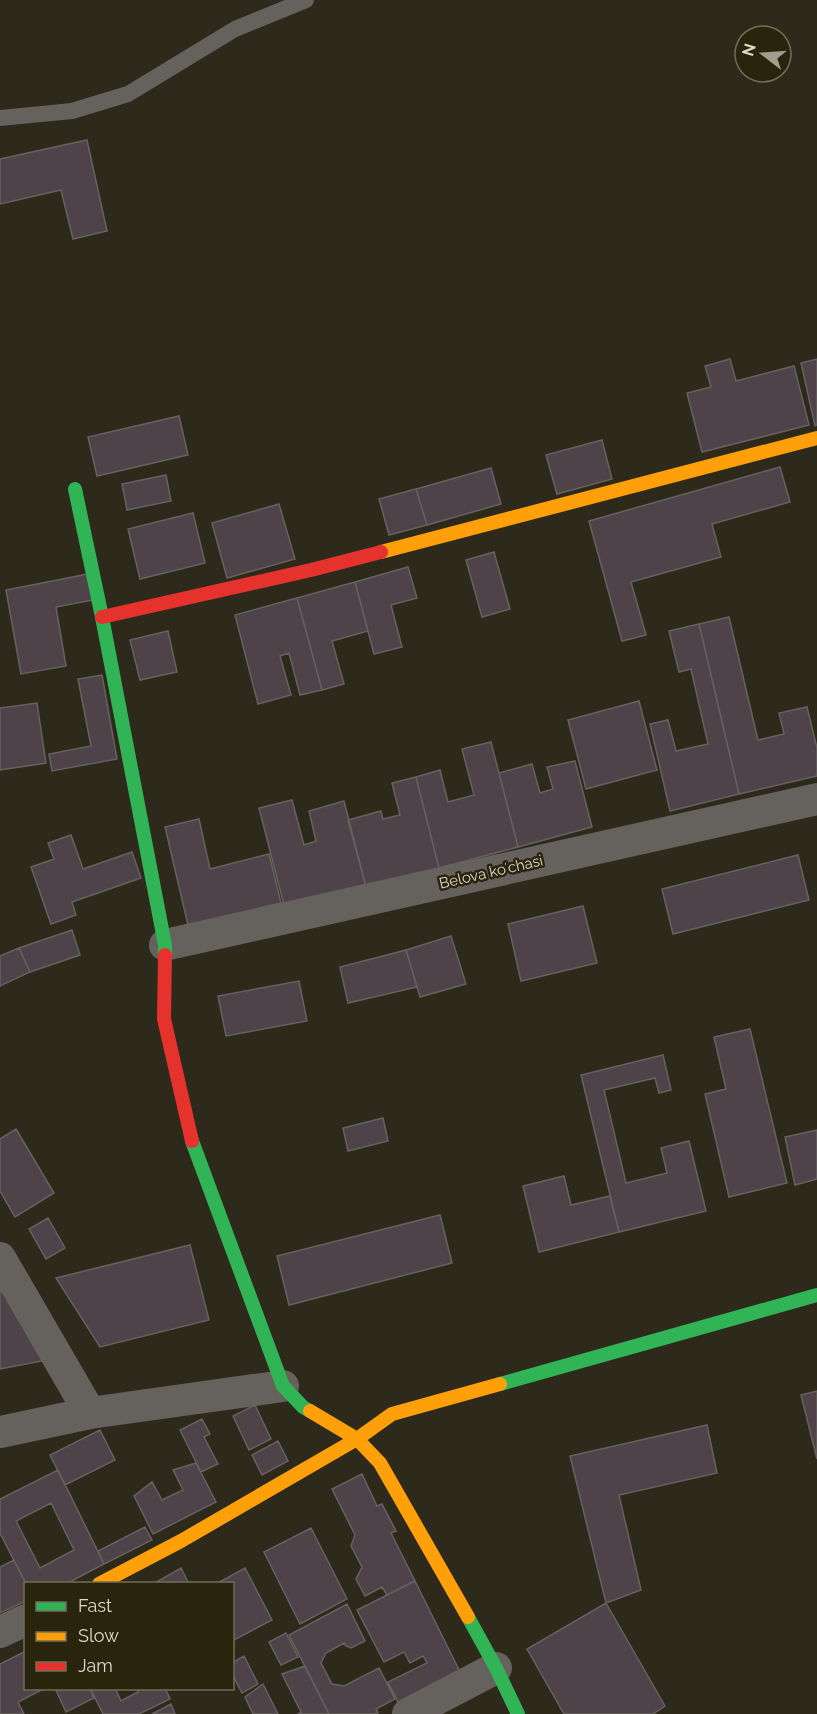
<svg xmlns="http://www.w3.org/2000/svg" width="817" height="1714" font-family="Raleway,sans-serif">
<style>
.building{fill:#4f434a;stroke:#66615f;stroke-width:1.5;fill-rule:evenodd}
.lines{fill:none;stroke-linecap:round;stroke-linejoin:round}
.lane{stroke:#65615d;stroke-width:16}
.street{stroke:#65615d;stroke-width:32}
.fast{stroke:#30b455;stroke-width:14}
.slow{stroke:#ff9f0a;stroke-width:14}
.jam{stroke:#e5322d;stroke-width:14}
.labels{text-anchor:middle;stroke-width:5;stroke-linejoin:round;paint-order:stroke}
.street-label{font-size:15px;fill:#dddbcc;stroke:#29240c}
</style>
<rect width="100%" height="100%" fill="#2d2a1c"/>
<path class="building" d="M 87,140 L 107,231 L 73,239 L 61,190 L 0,204 L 0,159 Z
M 730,359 L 736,381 L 794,366 L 809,425 L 702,452 L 687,393 L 711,387 L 705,366 Z
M 817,359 L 817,425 L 815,426 L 801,363 Z
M 179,416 L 188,455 L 97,476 L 88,437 Z
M 602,440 L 612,479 L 557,494 L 546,455 Z
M 780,467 L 790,502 L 712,524 L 721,557 L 631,582 L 646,635 L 622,641 L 589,521 Z
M 491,468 L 501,504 L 427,525 L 416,489 Z
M 166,475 L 171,501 L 127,510 L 122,484 Z
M 416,489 L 427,525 L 389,535 L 379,499 Z
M 279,504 L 295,559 L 227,578 L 212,523 Z
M 193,513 L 205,563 L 140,579 L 128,529 Z
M 494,552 L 510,609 L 482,617 L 466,560 Z
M 408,567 L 417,598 L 391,605 L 402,647 L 374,654 L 355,582 Z
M 88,574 L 93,600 L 56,607 L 66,666 L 21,674 L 6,590 Z
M 355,582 L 368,631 L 332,641 L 344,684 L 322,690 L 297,598 Z
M 297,598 L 322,690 L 300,695 L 289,653 L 280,656 L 291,695 L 258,704 L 235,615 Z
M 729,617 L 758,740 L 784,734 L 779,713 L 807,707 L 817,748 L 817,776 L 739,794 L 699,624 Z
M 699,624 L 739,794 L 670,811 L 650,724 L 668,720 L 676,751 L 708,744 L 691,669 L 679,672 L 669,631 Z
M 168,631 L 177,672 L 140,680 L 130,640 Z
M 102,675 L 117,759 L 52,771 L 49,754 L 91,746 L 78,679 Z
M 639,701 L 657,770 L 586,789 L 568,720 Z
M 37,703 L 46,763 L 0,770 L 0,708 Z
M 491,742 L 518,847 L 439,868 L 416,777 L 440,770 L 448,802 L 474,795 L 462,749 Z
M 575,761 L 592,827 L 518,847 L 499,773 L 532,764 L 540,793 L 553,789 L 547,767 Z
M 416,777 L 439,868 L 366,887 L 348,820 L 381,811 L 383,819 L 400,815 L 392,783 Z
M 292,800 L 304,845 L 316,841 L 309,811 L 344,801 L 366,887 L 285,909 L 259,808 Z
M 199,819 L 210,869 L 269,854 L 281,903 L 188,925 L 165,827 Z
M 71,835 L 83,869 L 132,852 L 141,878 L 72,902 L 76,915 L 51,924 L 31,867 L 54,859 L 48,843 Z
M 798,855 L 809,900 L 673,934 L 662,889 Z
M 583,906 L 597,963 L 521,981 L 508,924 Z
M 72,930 L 80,955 L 30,972 L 19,948 Z
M 451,936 L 466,984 L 420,997 L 406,950 Z
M 19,948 L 30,972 L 0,986 L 0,956 Z
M 406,950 L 417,987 L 348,1003 L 340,967 Z
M 299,981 L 307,1021 L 226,1036 L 218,996 Z
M 750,1029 L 787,1183 L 729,1197 L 705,1094 L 726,1089 L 714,1037 Z
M 663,1055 L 671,1090 L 659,1093 L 655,1078 L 604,1090 L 626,1183 L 667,1173 L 661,1148 L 689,1141 L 706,1211 L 619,1232 L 581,1075 Z
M 383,1118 L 388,1141 L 348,1151 L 343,1128 Z
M 16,1129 L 54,1193 L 15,1217 L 0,1191 L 0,1139 Z
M 817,1130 L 817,1179 L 795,1185 L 785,1137 Z
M 564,1176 L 571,1205 L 610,1196 L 619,1232 L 539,1252 L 523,1186 Z
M 440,1215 L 452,1263 L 289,1305 L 277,1256 Z
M 48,1218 L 65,1248 L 46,1259 L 29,1229 Z
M 190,1245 L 209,1320 L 100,1347 L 56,1278 Z
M 0,1289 L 52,1359 L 0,1369 Z
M 817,1391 L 817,1459 L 801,1395 Z
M 255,1405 L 271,1439 L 249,1450 L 233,1416 Z
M 202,1419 L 210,1434 L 204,1437 L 218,1464 L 201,1472 L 180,1430 Z
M 707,1425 L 717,1473 L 619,1495 L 641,1590 L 606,1603 L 570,1456 Z
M 100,1430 L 115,1460 L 65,1485 L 50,1455 Z
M 278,1441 L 288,1461 L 262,1475 L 252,1455 Z
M 196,1463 L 216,1502 L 153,1534 L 134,1496 L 152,1482 L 162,1500 L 183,1490 L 173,1470 Z
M 58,1470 L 104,1564 L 66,1584 L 26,1584 L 0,1533 L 0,1499 ZM 51,1503 L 74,1550 L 40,1568 L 16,1521 Z
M 362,1474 L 377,1506 L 382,1504 L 396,1531 L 391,1533 L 415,1581 L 387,1595 L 382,1587 L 365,1596 L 356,1579 L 362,1567 L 351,1546 L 355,1535 L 332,1489 Z
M 145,1527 L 152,1540 L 104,1564 L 98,1551 Z
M 311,1528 L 347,1599 L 300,1624 L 264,1552 Z
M 14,1560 L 26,1584 L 26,1601 L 0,1613 L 0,1567 Z
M 181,1568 L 189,1584 L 153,1584 Z
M 245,1568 L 272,1620 L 232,1641 L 232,1584 L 216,1584 Z
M 415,1581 L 462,1676 L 400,1706 L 388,1682 L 427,1663 L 423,1656 L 410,1663 L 404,1652 L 384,1662 L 357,1610 Z
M 606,1603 L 665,1706 L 653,1714 L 564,1714 L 527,1649 Z
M 347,1604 L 365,1641 L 351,1648 L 346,1646 L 344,1643 L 326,1653 L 321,1663 L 332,1684 L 344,1686 L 379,1668 L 395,1699 L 376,1709 L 378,1713 L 375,1714 L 329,1714 L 289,1635 Z
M 286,1633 L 298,1657 L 281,1665 L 269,1642 Z
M 26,1651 L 26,1688 L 45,1688 L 18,1702 L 24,1714 L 0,1714 L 0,1664 Z
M 244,1656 L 258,1684 L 242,1693 L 232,1674 L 232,1663 Z
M 305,1666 L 329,1714 L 298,1714 L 301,1712 L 282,1674 Z
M 263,1684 L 278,1714 L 253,1714 L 245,1697 Z
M 55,1688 L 90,1688 L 94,1698 L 66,1712 Z
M 90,1688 L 115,1688 L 121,1701 L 138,1692 L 136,1688 L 165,1688 L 170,1699 L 139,1714 L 103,1714 Z
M 171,1704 L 175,1714 L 152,1714 Z"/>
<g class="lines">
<path class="lane" d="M 0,118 L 72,111 L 128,94 L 235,29 L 306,0"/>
<path class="street" d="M 165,945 L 817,799
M 0,1258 L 90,1413 L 283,1386
M 0,1432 L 90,1413
M 0,1632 L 26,1620
M 408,1714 L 496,1668"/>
<path class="fast" d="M 75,489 L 102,617 L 165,945 L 165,955
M 192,1141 L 283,1386 L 303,1407 L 310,1411
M 500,1384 L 817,1295
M 468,1617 L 496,1668 L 518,1714"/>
<path class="slow" d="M 381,552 L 817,438
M 310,1411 L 357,1439 L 380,1463 L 468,1617
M 99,1584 L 181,1541 L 357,1439 L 392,1414 L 500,1384"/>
<path class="jam" d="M 102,617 L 311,570 L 381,552
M 165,955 L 164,1019 L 192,1141"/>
</g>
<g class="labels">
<g class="street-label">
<text transform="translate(491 872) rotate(-13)" y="5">Belova koʻchasi</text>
</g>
</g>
<rect x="24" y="1582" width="210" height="108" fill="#29240c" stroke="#716d59" stroke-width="1.5"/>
<rect x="36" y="1602" width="30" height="9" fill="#30b455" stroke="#716d59" stroke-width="1.5"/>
<text x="78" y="1612" font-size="18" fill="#dddbcc">Fast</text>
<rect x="36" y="1632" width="30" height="9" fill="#ff9f0a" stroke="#716d59" stroke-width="1.5"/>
<text x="78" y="1642" font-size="18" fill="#dddbcc">Slow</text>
<rect x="36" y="1662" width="30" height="9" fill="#e5322d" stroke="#716d59" stroke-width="1.5"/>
<text x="78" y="1672" font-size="18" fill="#dddbcc">Jam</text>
<g transform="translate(763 54) rotate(287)"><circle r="28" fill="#29240c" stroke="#716d59" stroke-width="1.5"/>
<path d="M0-4.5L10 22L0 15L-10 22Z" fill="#9f9d8e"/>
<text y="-9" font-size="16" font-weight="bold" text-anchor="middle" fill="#dddbcc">N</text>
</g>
</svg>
